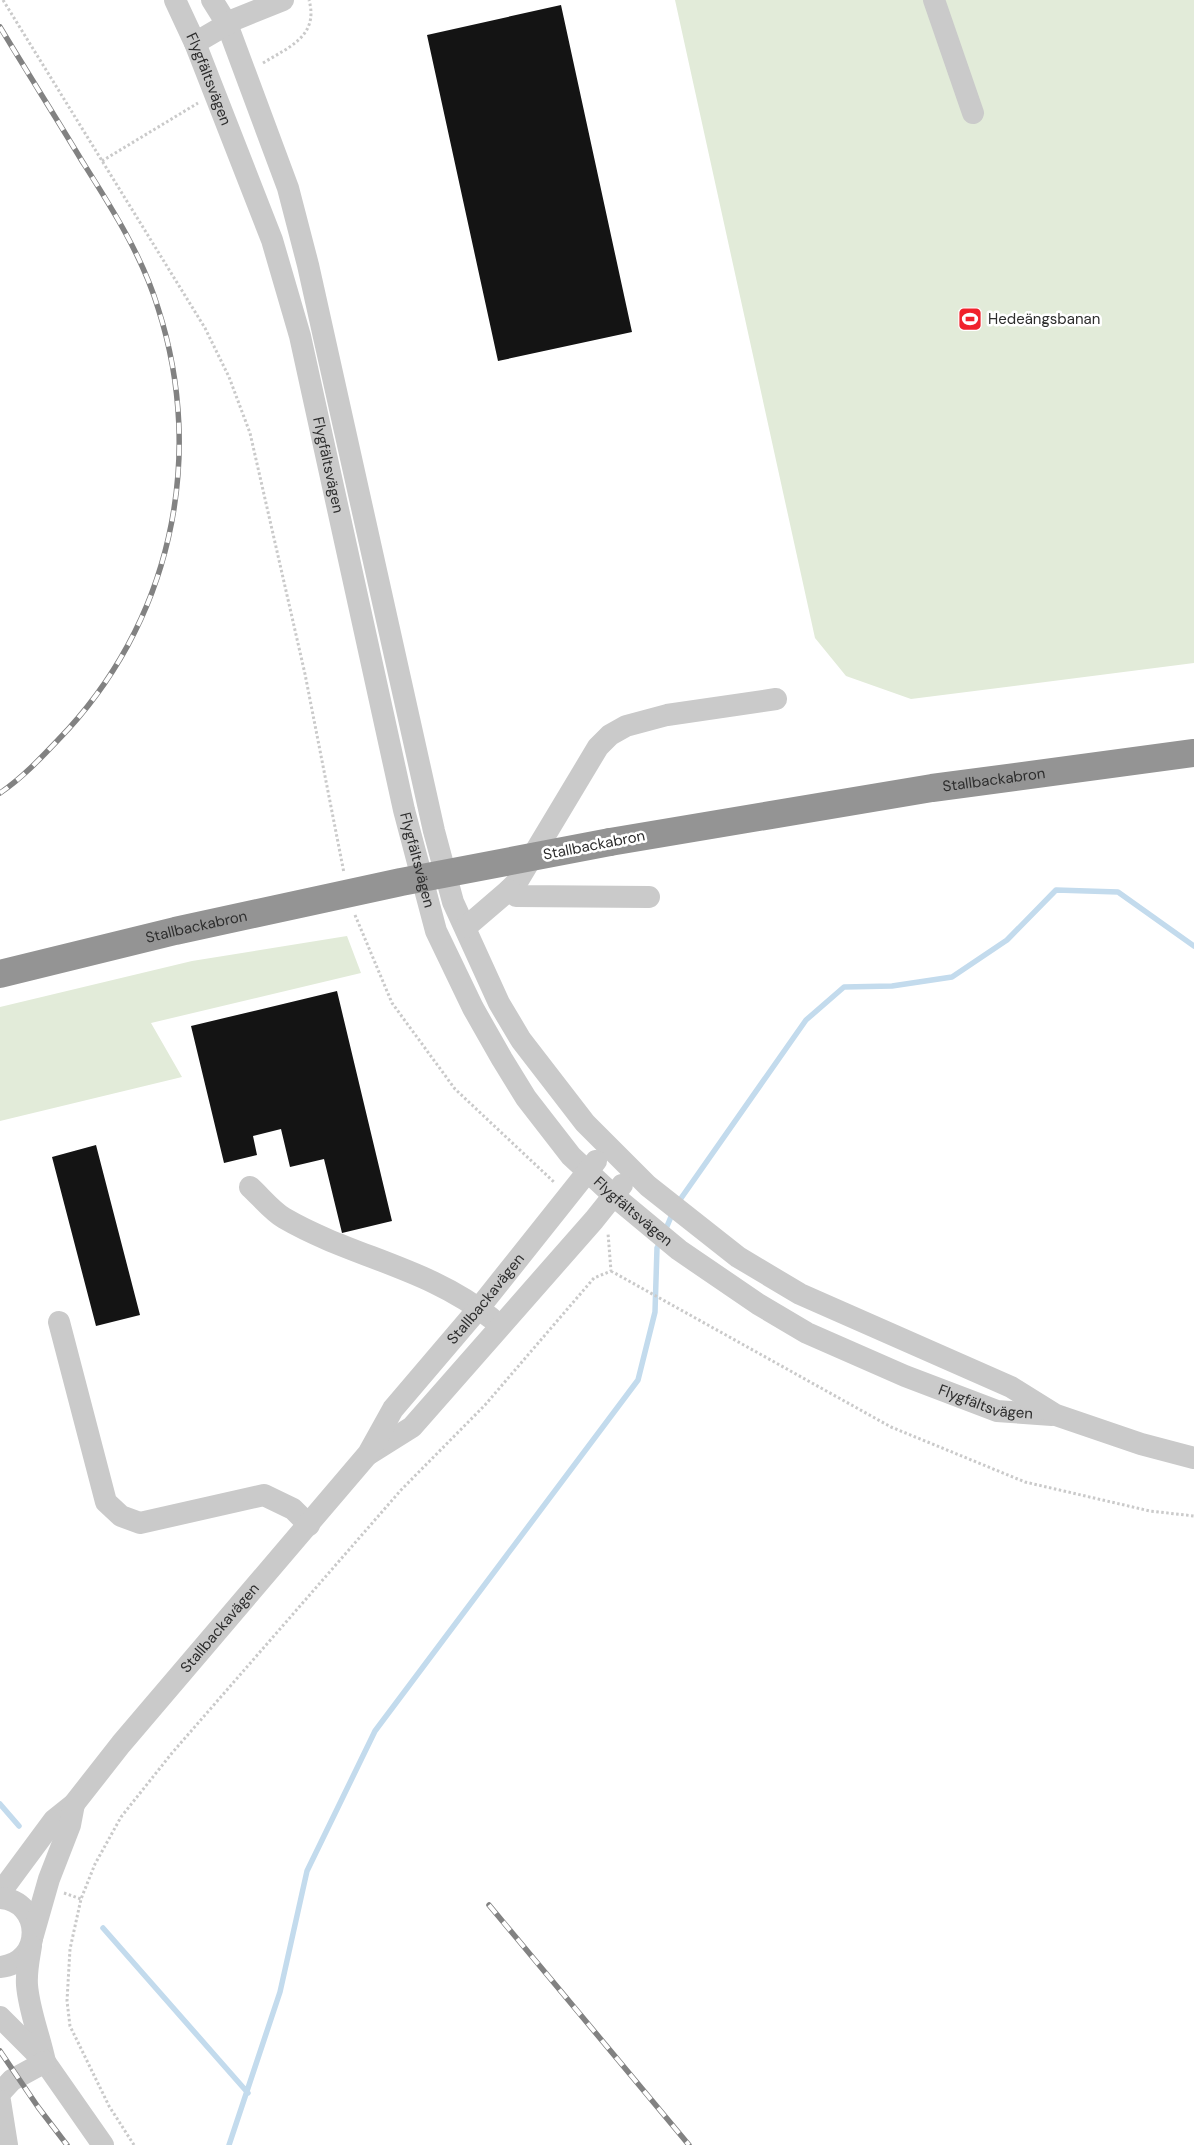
<svg xmlns="http://www.w3.org/2000/svg" width="1194" height="2145" font-family="'DM Sans',sans-serif">
<style>
.green{fill:#e2ebd9}
.lines{fill:none;stroke-linecap:round;stroke-linejoin:round}
.stream{stroke:#c3dbed;stroke-width:5.5}
.building{fill:#141414}
.path{stroke:#cacaca;stroke-width:3;stroke-dasharray:2.5 2.5;stroke-linecap:butt}
.minor{stroke:#cacaca;stroke-width:22}
.highway{stroke:#949494;stroke-width:28}
.rail-casing{stroke:#828282;stroke-width:5.5}
.rail{stroke:#fff;stroke-width:4;stroke-dasharray:11;stroke-linecap:butt}
.highway-bridge{stroke:#949494;stroke-width:28}
.labels{text-anchor:middle;stroke-width:5;stroke-linejoin:round;paint-order:stroke}
.street-label{font-size:15px;fill:#2d2d2d;stroke:#fff}
.poi-label{font-size:15px;fill:#2d2d2d;stroke:#fff;text-anchor:start}
</style>
<rect width="100%" height="100%" fill="#fff"/>
<path class="green" d="M 675,0 L 1194,0 L 1194,663 L 911,699 L 846,676 L 815,638 Z
M 347,936 L 361,973 L 151,1023 L 182,1077 L 0,1121 L 0,1007 L 192,961 Z"/>
<g class="lines">
<path class="stream" d="M 677,1204 L 806,1020 L 844,987 L 892,986 L 952,977 L 1007,940 L 1056,890 L 1118,892 L 1194,946
M 665,1231 L 673,1212
M 0,1804 L 19,1826
M 103,1928 L 248,2093
M 229,2145 L 280,1992 L 307,1871 L 375,1731 L 638,1380 L 655,1312 L 657,1248 L 660,1242"/>
</g>
<path class="building" d="M 561,5 L 632,332 L 498,361 L 427,35 Z
M 337,991 L 392,1221 L 342,1233 L 324,1159 L 290,1167 L 281,1129 L 253,1136 L 257,1155 L 224,1163 L 191,1026 Z
M 96,1145 L 140,1315 L 96,1326 L 52,1157 Z"/>
<g class="lines">
<path class="path" d="M 3,0 L 205,328 L 229,377 L 250,433 L 305,674 L 344,873
M 263,63 C 289,47 319,36 309,0
M 102,161 L 198,103
M 355,915 L 392,1003 L 455,1089 L 555,1183
M 611,1271 L 891,1427 L 1025,1482 L 1150,1511 L 1194,1516
M 64,1893 L 81,1899
M 134,2145 L 109,2106 L 70,2026 L 67,2001 L 70,1949 L 81,1899 L 95,1864 L 121,1817 L 172,1753 L 401,1490 L 485,1405 L 594,1278 L 611,1271 L 608,1233"/>
<g class="minor">
<path id="s1" d="M 175,0 L 195,43 L 272,240 L 300,336 L 404,810 L 436,931 L 473,1008 L 502,1059 L 526,1098 L 571,1156 L 614,1196 L 679,1250 L 758,1304 L 807,1333 L 905,1376 L 997,1411 L 1052,1415"/>
<path d="M 212,0 L 227,24 L 288,188 L 308,265 L 434,831 L 453,902 L 499,1003 L 521,1040 L 585,1123 L 648,1186 L 738,1257 L 800,1294 L 1011,1387 L 1056,1415 L 1141,1444 L 1194,1458"/>
<path d="M 934,0 L 973,113"/>
<path d="M 195,43 L 236,19 L 283,0"/>
<path d="M 509,890 L 517,882 L 598,747 L 610,735 L 626,726 L 667,715 L 776,699"/>
<path d="M 466,927 L 509,890 L 516,896 L 649,897"/>
<path d="M 250,1187 C 261,1197 272,1211 284,1218 C 351,1257 430,1268 491,1318"/>
<path d="M 59,1322 L 106,1502 L 121,1516 L 140,1523 L 264,1495 L 293,1509 L 309,1525"/>
<path d="M 369,1454 L 412,1427 L 594,1220 L 622,1185"/>
<path id="s2" d="M 0,1893 L 54,1820 L 74,1804 L 121,1744 L 368,1454 L 393,1409 L 479,1308 L 596,1161"/>
<path d="M 0,1898 C 43,1901 44,1963 0,1967"/>
<path d="M 33,1935 L 49,1879 L 70,1825 L 74,1804"/>
<path d="M 31,1946 C 29,1958 26,1972 27,1985 C 29,2011 40,2037 45,2062"/>
<path d="M 0,2017 L 45,2062 L 103,2145"/>
<path d="M 0,2093 L 12,2080 L 45,2062"/>
<path d="M 0,2101 L 7,2145"/>
</g>
<path class="highway" id="s3" d="M 610,842 L 932,788 L 1194,753"/>
<g class="rail-casing">
<path id="rail" d="M 0,27 C 27,72 55,116 82,161 C 111,207 142,255 158,308 C 207,460 170,625 58,740 C 40,759 22,778 0,793
M 489,1905 L 689,2145
M 0,2051 L 38,2107 L 67,2145"/>
</g>
<use href="#rail" class="rail"/>
<path class="highway-bridge" id="s4" d="M 0,974 L 175,931 L 401,882 L 610,842"/>
</g>
<defs>
<g id="stadium-square" transform="scale(1.25)"><rect x="-9" y="-9" width="18" height="18" rx="4" fill="#f0222b" stroke="#fff"/><path d="M0-5a6.5 5 0 1 0 0 10a6.5 5 0 1 0 0-10ZM-3.5-1.8h7v3.6h-7Z" fill="#fff"/></g>
</defs>
<g fill-rule="evenodd">
<use href="#stadium-square" x="970" y="319"/>
</g>
<g class="labels">
<g class="street-label">
<text dy="5" stroke="none"><textPath href="#s1" startOffset="86">Flygfältsvägen</textPath></text>
<text dy="5" stroke="none"><textPath href="#s1" startOffset="491">Flygfältsvägen</textPath></text>
<text dy="5" stroke="none"><textPath href="#s3" startOffset="389">Stallbackabron</textPath></text>
<text transform="translate(594 845) rotate(-11)" y="5">Stallbackabron</text>
<text dy="5" stroke="none"><textPath href="#s1" startOffset="896">Flygfältsvägen</textPath></text>
<text dy="5" stroke="none"><textPath href="#s4" startOffset="202">Stallbackabron</textPath></text>
<text dy="5" stroke="none"><textPath href="#s1" startOffset="1316">Flygfältsvägen</textPath></text>
<text dy="5" stroke="none"><textPath href="#s2" startOffset="769">Stallbackavägen</textPath></text>
<text dy="5" stroke="none"><textPath href="#s1" startOffset="1721">Flygfältsvägen</textPath></text>
<text dy="5" stroke="none"><textPath href="#s2" startOffset="345">Stallbackavägen</textPath></text>
</g>
<g class="poi-label">
<text x="988" y="324">Hedeängsbanan</text>
</g>
</g>
</svg>
